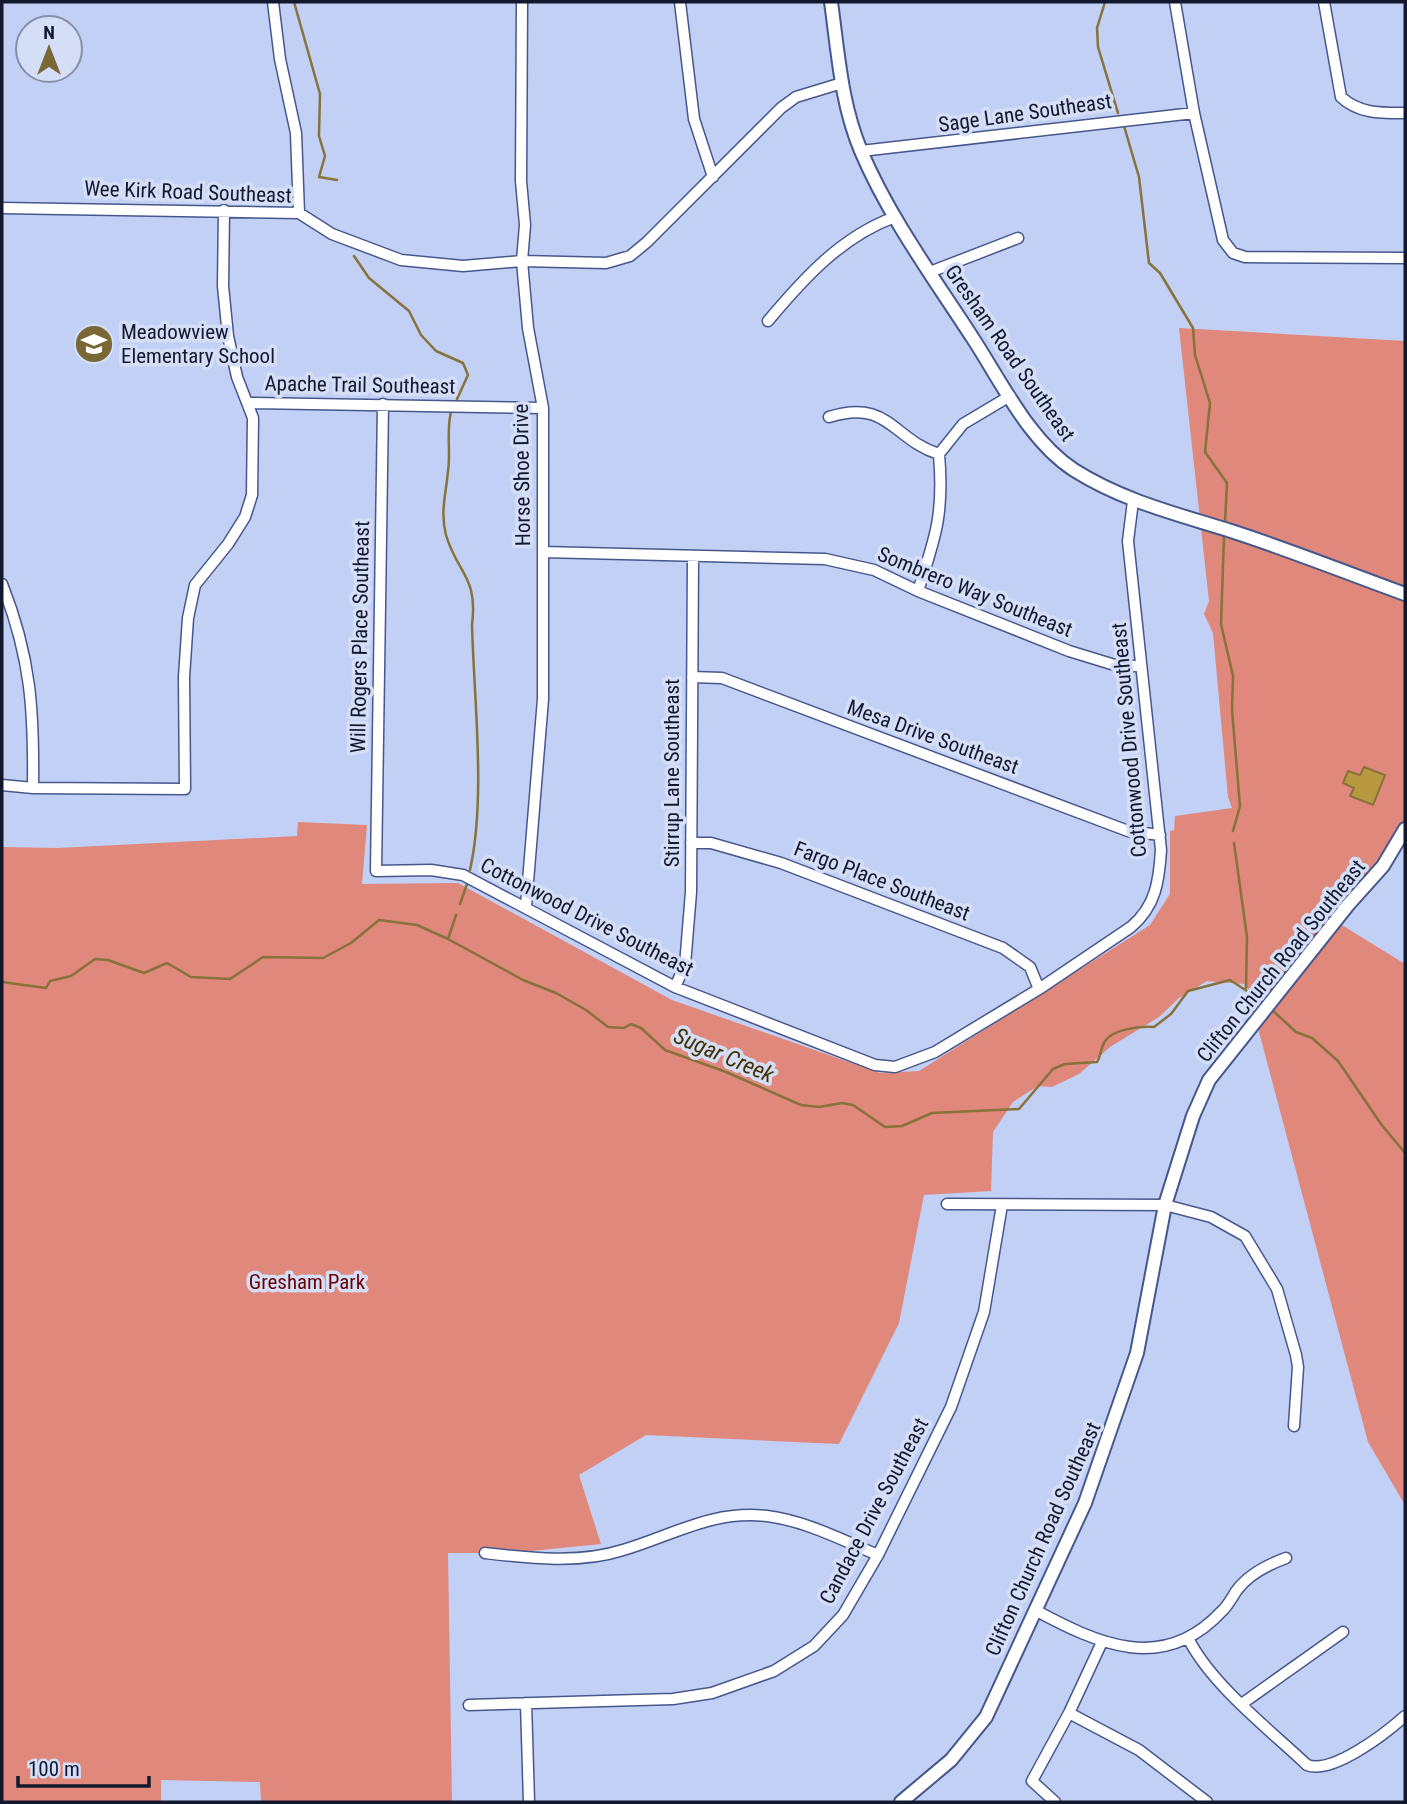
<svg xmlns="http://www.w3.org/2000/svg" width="1407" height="1804" font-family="'Roboto Condensed',sans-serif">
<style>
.green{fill:#e0887b}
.water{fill:#b7983e;stroke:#86723a;stroke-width:2}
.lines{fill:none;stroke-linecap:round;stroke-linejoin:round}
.stream{stroke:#86723a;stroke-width:2.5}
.minor-casing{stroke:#46578c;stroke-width:13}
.tertiary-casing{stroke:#46578c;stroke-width:16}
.minor{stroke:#fff;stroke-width:10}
.tertiary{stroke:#fff;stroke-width:12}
.labels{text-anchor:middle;stroke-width:7;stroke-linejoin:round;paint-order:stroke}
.street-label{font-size:21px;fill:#12192f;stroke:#d4def7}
.poi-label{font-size:21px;fill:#12192f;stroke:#d4def7;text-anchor:start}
.park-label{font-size:21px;fill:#6c0000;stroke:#d4def7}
.water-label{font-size:23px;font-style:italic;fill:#433200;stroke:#d4def7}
</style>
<rect width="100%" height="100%" fill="#c3d0f5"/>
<path class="green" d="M 1179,328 L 1405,341 L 1405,828 L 1337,922 L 1405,964 L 1405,1505 L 1368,1442 L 1258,1028 L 1254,996 L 1244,984 L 1207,981 L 1179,998 L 1159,1017 L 1110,1047 L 1079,1074 L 1052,1087 L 1038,1086 L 1013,1102 L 993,1132 L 991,1191 L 924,1195 L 899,1323 L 839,1444 L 646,1435 L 579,1475 L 601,1544 L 511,1553 L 448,1553 L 452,1802 L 261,1802 L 260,1782 L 161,1780 L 161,1802 L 2,1802 L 2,847 L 57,848 L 297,836 L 298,822 L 367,825 L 362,884 L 458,883 L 672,1000 L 880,1073 L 919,1071 L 1150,925 L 1170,894 L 1170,831 L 1174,830 L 1175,816 L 1232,808 L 1228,797 L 1213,633 L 1204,614 L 1209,601 Z"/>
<path class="water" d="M 1364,767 L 1385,775 L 1373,805 L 1350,796 L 1354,788 L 1343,783 L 1348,771 L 1360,775 Z"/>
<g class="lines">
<path class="stream" d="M 294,2 L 320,94 L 319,136 L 325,156 L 319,177 L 337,180
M 1105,2 L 1097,28 L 1098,47 L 1118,113
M 1124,126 L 1139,177 L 1149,263 L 1160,273 L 1193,328 L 1195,355 L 1210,403 L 1205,452 L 1227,483 L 1225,522
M 354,256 L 369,278 L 409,311 L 421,335 L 436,351 L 463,363 L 468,375 L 457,399
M 451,412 C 446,431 451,452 448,471 C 446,494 440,512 446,535 C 458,575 478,576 472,625 C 474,700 486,798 470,870
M 1224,537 L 1221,624 L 1233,676 L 1232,710 L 1240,806 L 1233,831
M 1234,843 L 1247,937 L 1246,988
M 460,904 L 467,884
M 448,939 L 456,915
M 2,982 L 46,988 L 50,981 L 71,976 L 95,959 L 108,960 L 144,973 L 167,963 L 191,977 L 230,979 L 263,957 L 323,958 L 351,943 L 379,920 L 417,925 L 448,939 L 523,980 L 556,993 L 586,1010 L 608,1027 L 624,1028 L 631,1024 L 641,1028 L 665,1050 L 726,1072 L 801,1105 L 819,1107 L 842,1103 L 853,1105 L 885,1127 L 902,1126 L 932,1113 L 1019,1109 L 1053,1069 L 1065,1064 L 1097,1062 C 1101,1056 1101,1047 1105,1041 C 1113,1029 1140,1026 1154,1027 L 1171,1014 L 1188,991 L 1230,980 L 1261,1000
M 1272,1010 L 1296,1032 L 1312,1038 L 1338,1061 L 1381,1124 L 1405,1153"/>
<g class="minor-casing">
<path id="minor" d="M 273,2 L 280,59 L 296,133 L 299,213
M 522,2 L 521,181 L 525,225 L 522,261 L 528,328 L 543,408 L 543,699 L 526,906
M 680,2 L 694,119 L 713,177
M 1175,2 L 1194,113 L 1223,240 L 1233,253 L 1245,257 L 1405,258
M 1324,2 L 1341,97 C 1359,114 1382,113 1405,113
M 861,151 L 1194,113
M 2,208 L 299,213 L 332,234 L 401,260 L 463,266 L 522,261 L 606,263 L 630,256 L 647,242 L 781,108 L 796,97 L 842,83
M 930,272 L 1018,238
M 768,321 C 804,278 842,236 895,217
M 249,403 L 543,408
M 383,404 L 376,871 L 431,870 L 463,875 L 675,987 L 875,1065 L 895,1067 L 935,1052 L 1039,989 L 1131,927 C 1156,906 1159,881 1161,850 L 1128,541 L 1133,501
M 829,417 C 888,398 892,439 939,454
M 543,552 L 825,559 L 874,570 L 918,591 L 1069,651 L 1118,666 L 1140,666
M 2,584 C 31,657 34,711 33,788
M 918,591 C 936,536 944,513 939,454 L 963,424 L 1010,396
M 692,677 L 722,678 L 1128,831 L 1160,835
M 2,785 L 33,788 L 185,789 L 184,677 L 188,618 L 195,585 L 228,544 L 245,517 L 252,495 L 253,418 L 237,377 L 228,336 L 223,286 L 224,210
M 691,843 L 711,843 L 781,863 L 1003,948 L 1030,967 L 1039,989
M 675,987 L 685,965 L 691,892 L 693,556
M 947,1204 L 1165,1205 L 1211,1217 L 1245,1236 L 1277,1289 L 1296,1355 L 1298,1367 L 1294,1426
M 485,1553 C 529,1558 580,1564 623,1550 C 674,1535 711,1510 767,1516 C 806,1521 842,1540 878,1555
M 1035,1610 C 1098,1644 1163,1674 1221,1612 C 1228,1606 1232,1597 1237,1590 C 1249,1574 1267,1565 1286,1558
M 1189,1640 C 1213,1686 1269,1729 1307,1765 C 1332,1775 1386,1733 1405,1716
M 526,1703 L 529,1802
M 1243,1703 L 1343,1632
M 469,1705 L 673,1699 L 712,1693 L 774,1671 L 814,1646 L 843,1615 L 878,1555 L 951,1407 L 984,1312 L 1002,1205
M 1069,1713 L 1139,1750 L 1207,1802
M 1055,1802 L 1032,1781 L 1069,1713 L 1102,1642"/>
</g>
<g class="tertiary-casing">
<path id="tertiary" d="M 831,2 C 838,52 841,104 861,151 C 889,217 933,277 972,337 C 1001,381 1029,441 1074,470 C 1123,501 1177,514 1231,531 C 1290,550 1347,573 1405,594
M 901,1802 L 951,1760 L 986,1717 L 1085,1503 L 1137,1353 L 1165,1205 L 1193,1116 L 1209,1080 L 1348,905 L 1383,866 L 1405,829"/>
</g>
<use href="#minor" class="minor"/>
<use href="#tertiary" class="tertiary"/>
</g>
<defs>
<g id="school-disc" transform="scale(2.0125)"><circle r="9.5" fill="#796735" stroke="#d4def7"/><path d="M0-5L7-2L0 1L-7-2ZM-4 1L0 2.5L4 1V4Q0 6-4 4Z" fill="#fff"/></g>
</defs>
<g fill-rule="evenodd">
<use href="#school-disc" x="94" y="344"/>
</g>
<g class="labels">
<g class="street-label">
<text transform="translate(1025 113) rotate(-8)" y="7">Sage Lane Southeast</text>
<text transform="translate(188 192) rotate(2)" y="7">Wee Kirk Road Southeast</text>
<text transform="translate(1010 353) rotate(55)" y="7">Gresham Road Southeast</text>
<text transform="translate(360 385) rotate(1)" y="7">Apache Trail Southeast</text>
<text transform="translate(522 475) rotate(-91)" y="7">Horse Shoe Drive</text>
<text transform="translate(975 592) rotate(22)" y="7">Sombrero Way Southeast</text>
<text transform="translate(360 637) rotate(-89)" y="7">Will Rogers Place Southeast</text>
<text transform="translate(933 737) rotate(20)" y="7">Mesa Drive Southeast</text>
<text transform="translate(1129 740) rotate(-95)" y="7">Cottonwood Drive Southeast</text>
<text transform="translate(672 773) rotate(-90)" y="7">Stirrup Lane Southeast</text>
<text transform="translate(882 881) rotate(21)" y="7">Fargo Place Southeast</text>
<text transform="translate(587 917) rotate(27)" y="7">Cottonwood Drive Southeast</text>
<text transform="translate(1281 961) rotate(-51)" y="7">Clifton Church Road Southeast</text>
<text transform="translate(874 1511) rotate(-62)" y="7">Candace Drive Southeast</text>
<text transform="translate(1043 1539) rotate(-66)" y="7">Clifton Church Road Southeast</text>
</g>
<g class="poi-label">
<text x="121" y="339">Meadowview<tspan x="121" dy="24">Elementary School</tspan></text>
</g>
<g class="park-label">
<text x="307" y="1289">Gresham Park</text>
</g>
<g class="water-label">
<text transform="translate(724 1055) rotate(23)" y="8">Sugar Creek</text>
</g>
</g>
<rect width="1407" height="1804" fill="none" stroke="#12192f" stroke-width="7"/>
<g transform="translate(49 49)"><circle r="33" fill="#d4def7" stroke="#868fa7" stroke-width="2"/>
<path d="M0-5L12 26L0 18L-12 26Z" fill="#796735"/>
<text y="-10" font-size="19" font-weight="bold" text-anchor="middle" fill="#12192f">N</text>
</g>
<path d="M18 1776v10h131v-10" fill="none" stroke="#12192f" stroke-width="3.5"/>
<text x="28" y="1776" font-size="21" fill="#12192f" stroke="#d4def7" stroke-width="5" paint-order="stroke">100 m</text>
</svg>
